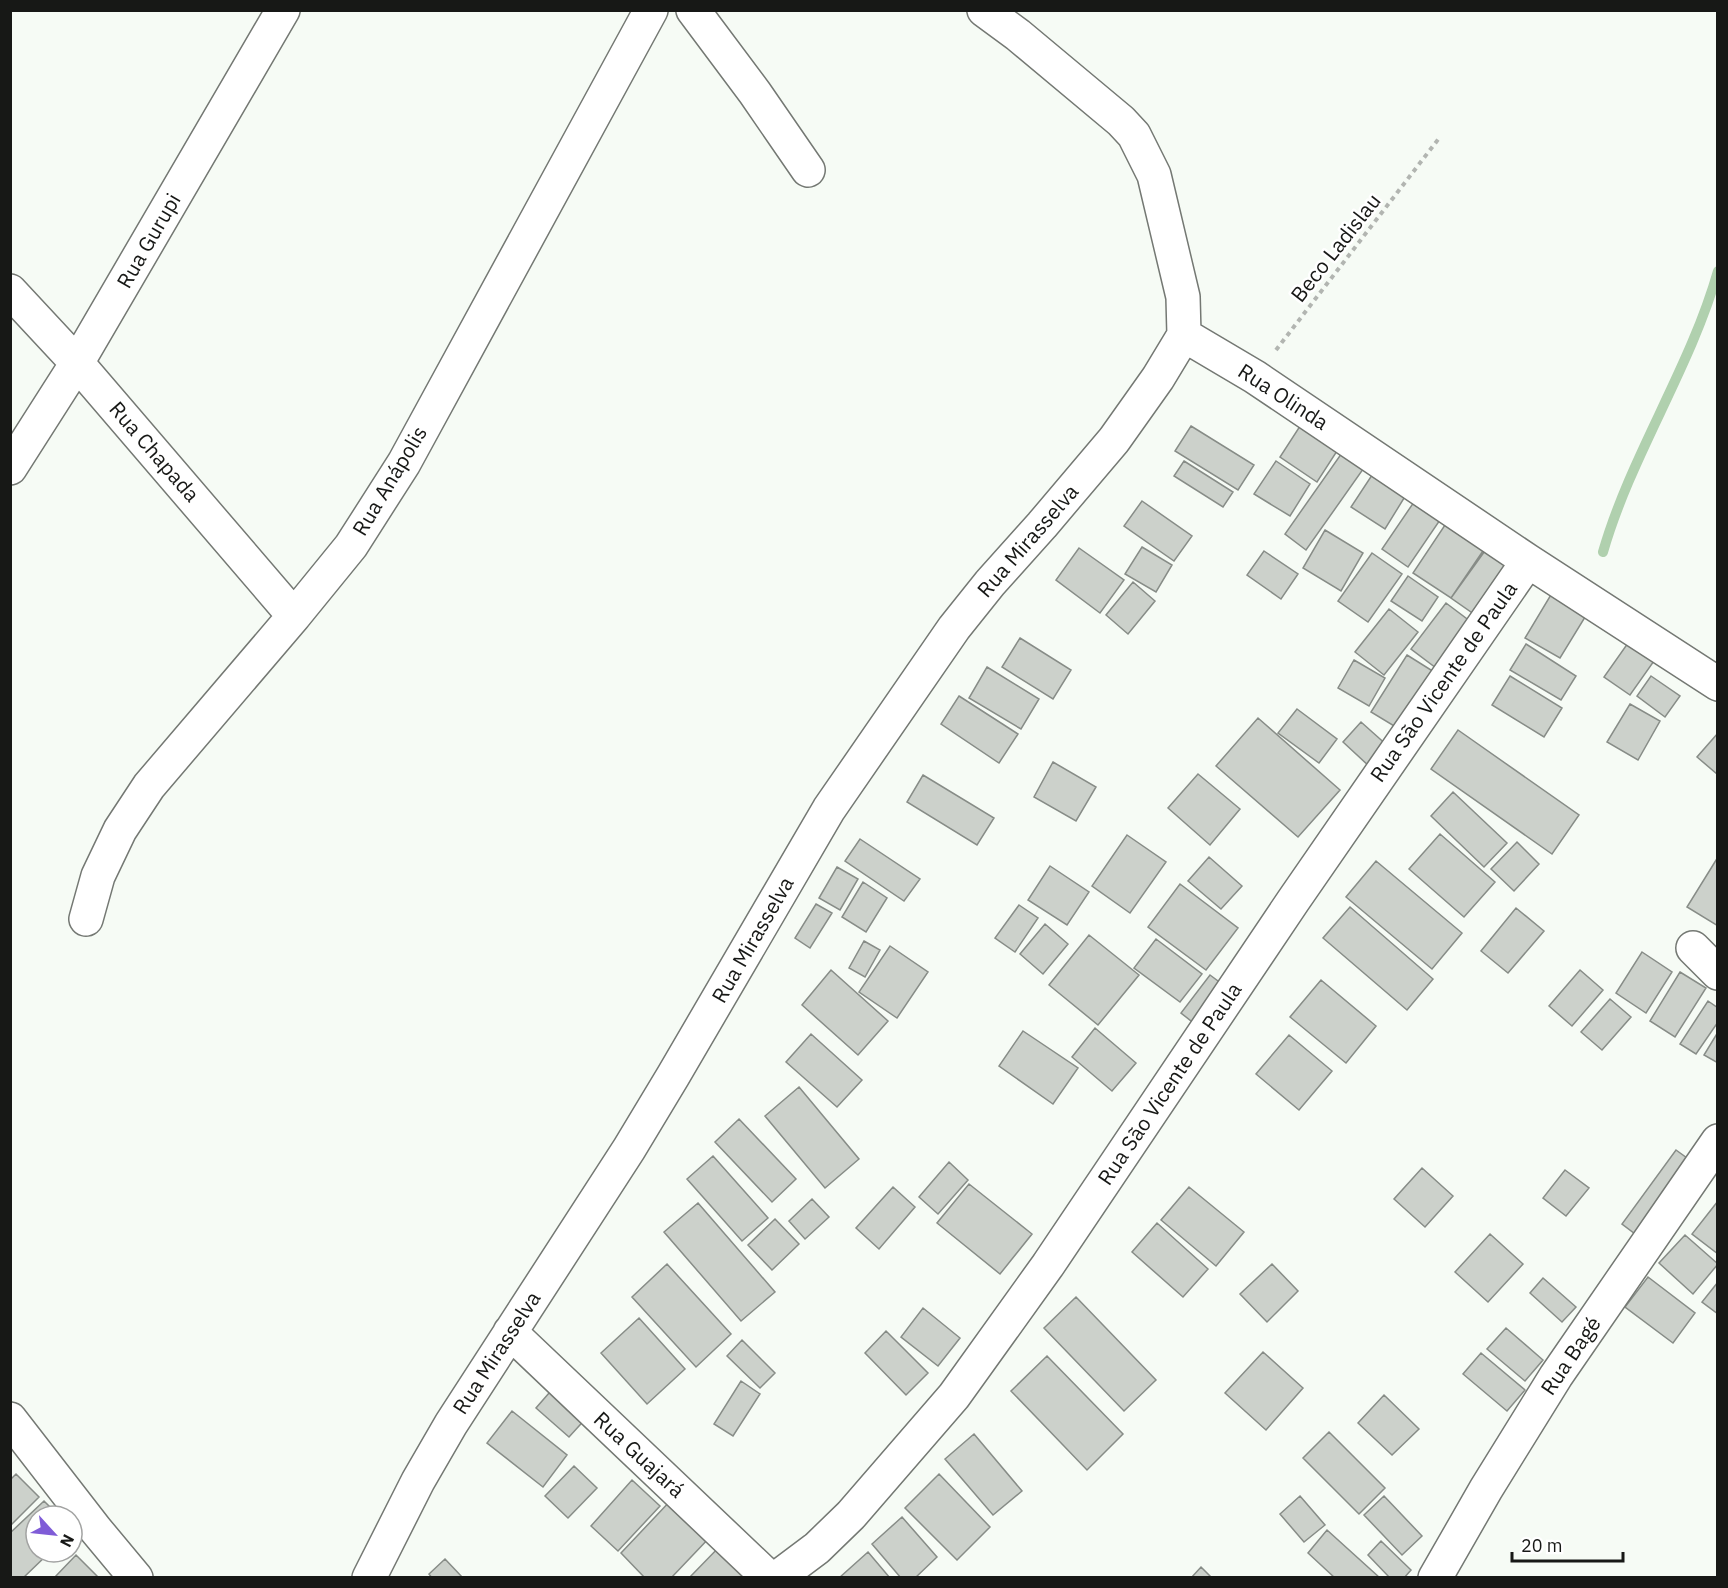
<svg xmlns="http://www.w3.org/2000/svg" width="1728" height="1588" font-family="'IBM Plex Sans',sans-serif">
<style>
.lines{fill:none;stroke-linecap:round;stroke-linejoin:round}
.stream{stroke:#b0d0ae;stroke-width:10}
.building{fill:#ccd1cb;stroke:#878c87;stroke-width:1.5}
.minor-casing{stroke:#747873;stroke-width:36}
.path{stroke:#b2b5b1;stroke-width:4;stroke-dasharray:4.5 4.5;stroke-linecap:butt}
.minor{stroke:#fff;stroke-width:33}
.labels{text-anchor:middle;stroke-width:5;stroke-linejoin:round;paint-order:stroke}
.street-label{font-size:21px;fill:#171816;stroke:#fff}
</style>
<rect width="100%" height="100%" fill="#f6fbf5"/>
<g class="lines">
<path class="stream" d="M 1603,552 C 1631,455 1690,369 1718,271"/>
</g>
<path class="building" d="M 1302,423 L 1339,448 L 1317,482 L 1280,457 Z
M 1191,426 L 1254,465 L 1238,490 L 1175,451 Z
M 1344,450 L 1366,465 L 1306,550 L 1285,534 Z
M 1184,461 L 1233,492 L 1223,507 L 1174,476 Z
M 1276,461 L 1310,484 L 1290,516 L 1254,494 Z
M 1376,469 L 1409,490 L 1385,529 L 1351,507 Z
M 1142,501 L 1192,536 L 1174,561 L 1124,526 Z
M 1414,502 L 1440,520 L 1408,567 L 1382,549 Z
M 1447,522 L 1485,548 L 1451,598 L 1413,573 Z
M 1325,530 L 1363,553 L 1341,591 L 1303,568 Z
M 1142,547 L 1172,565 L 1156,592 L 1125,574 Z
M 1079,548 L 1124,580 L 1100,613 L 1056,580 Z
M 1487,548 L 1516,569 L 1481,619 L 1451,598 Z
M 1264,551 L 1298,574 L 1281,599 L 1247,575 Z
M 1372,553 L 1402,574 L 1368,622 L 1338,601 Z
M 1408,576 L 1438,597 L 1422,621 L 1391,601 Z
M 1133,582 L 1155,601 L 1128,634 L 1106,615 Z
M 1555,588 L 1590,609 L 1560,658 L 1525,638 Z
M 1446,603 L 1479,628 L 1444,674 L 1411,649 Z
M 1389,609 L 1418,632 L 1384,675 L 1355,652 Z
M 1020,638 L 1071,670 L 1053,699 L 1002,667 Z
M 1628,643 L 1654,661 L 1630,695 L 1604,677 Z
M 1526,644 L 1576,676 L 1561,700 L 1510,670 Z
M 1407,655 L 1439,675 L 1404,732 L 1371,712 Z
M 1354,660 L 1385,678 L 1369,706 L 1338,688 Z
M 987,667 L 1039,699 L 1021,729 L 969,698 Z
M 1510,676 L 1562,708 L 1544,737 L 1492,705 Z
M 1651,676 L 1680,696 L 1665,717 L 1637,696 Z
M 959,696 L 1018,734 L 999,763 L 941,724 Z
M 1630,704 L 1660,721 L 1638,760 L 1607,742 Z
M 1297,709 L 1337,739 L 1319,763 L 1278,733 Z
M 1258,718 L 1340,790 L 1298,837 L 1216,766 Z
M 1361,722 L 1389,747 L 1370,767 L 1343,742 Z
M 1458,730 L 1579,815 L 1552,854 L 1431,769 Z
M 1718,733 L 1718,774 L 1717,774 L 1697,757 Z
M 1053,762 L 1096,787 L 1076,821 L 1034,797 Z
M 1198,774 L 1240,809 L 1210,845 L 1168,808 Z
M 923,775 L 994,818 L 977,845 L 907,802 Z
M 1453,792 L 1507,843 L 1484,867 L 1431,816 Z
M 1440,834 L 1495,882 L 1464,917 L 1409,869 Z
M 1127,835 L 1166,862 L 1130,913 L 1092,886 Z
M 860,839 L 920,879 L 904,901 L 845,861 Z
M 1517,842 L 1539,864 L 1514,891 L 1491,869 Z
M 1209,857 L 1242,886 L 1221,909 L 1188,881 Z
M 1718,857 L 1718,926 L 1687,907 Z
M 1376,861 L 1462,933 L 1432,969 L 1346,897 Z
M 1050,866 L 1089,892 L 1067,925 L 1028,900 Z
M 837,867 L 858,879 L 840,910 L 819,898 Z
M 863,882 L 887,898 L 866,932 L 842,917 Z
M 1180,884 L 1238,928 L 1206,970 L 1148,927 Z
M 816,904 L 832,913 L 810,948 L 795,938 Z
M 1019,905 L 1038,918 L 1015,952 L 995,938 Z
M 1350,907 L 1433,979 L 1407,1010 L 1323,938 Z
M 1516,908 L 1544,931 L 1508,973 L 1481,951 Z
M 1045,924 L 1068,944 L 1043,974 L 1020,954 Z
M 1089,935 L 1139,975 L 1098,1025 L 1049,985 Z
M 1156,939 L 1202,974 L 1180,1002 L 1134,968 Z
M 864,941 L 880,950 L 865,977 L 849,968 Z
M 890,946 L 928,972 L 897,1018 L 859,992 Z
M 1642,952 L 1672,972 L 1646,1013 L 1616,993 Z
M 831,970 L 888,1021 L 858,1055 L 802,1005 Z
M 1580,970 L 1603,990 L 1572,1026 L 1549,1006 Z
M 1680,972 L 1706,988 L 1675,1037 L 1650,1021 Z
M 1210,975 L 1230,990 L 1201,1029 L 1181,1013 Z
M 1321,980 L 1376,1026 L 1346,1063 L 1290,1017 Z
M 1610,999 L 1631,1017 L 1602,1050 L 1581,1032 Z
M 1708,1001 L 1718,1008 L 1718,1022 L 1696,1054 L 1680,1044 Z
M 1095,1028 L 1136,1063 L 1112,1091 L 1072,1057 Z
M 1023,1031 L 1078,1068 L 1053,1104 L 999,1066 Z
M 1718,1032 L 1718,1063 L 1704,1055 Z
M 811,1034 L 862,1080 L 837,1107 L 786,1062 Z
M 1289,1035 L 1332,1071 L 1299,1110 L 1256,1074 Z
M 799,1087 L 859,1159 L 825,1188 L 765,1116 Z
M 739,1119 L 796,1179 L 772,1202 L 715,1142 Z
M 1676,1150 L 1698,1166 L 1643,1240 L 1622,1224 Z
M 713,1156 L 768,1218 L 742,1241 L 687,1179 Z
M 949,1162 L 968,1180 L 938,1214 L 919,1197 Z
M 1422,1168 L 1453,1196 L 1425,1227 L 1394,1199 Z
M 1565,1170 L 1589,1188 L 1566,1216 L 1543,1198 Z
M 969,1184 L 1032,1234 L 1000,1274 L 937,1223 Z
M 893,1187 L 915,1207 L 879,1249 L 856,1228 Z
M 1189,1187 L 1244,1232 L 1216,1266 L 1161,1220 Z
M 812,1199 L 829,1217 L 805,1239 L 789,1221 Z
M 1718,1201 L 1718,1254 L 1692,1234 Z
M 698,1203 L 775,1292 L 741,1321 L 664,1232 Z
M 775,1219 L 799,1244 L 772,1270 L 748,1245 Z
M 1157,1223 L 1208,1269 L 1183,1297 L 1132,1252 Z
M 1490,1234 L 1523,1264 L 1488,1302 L 1455,1272 Z
M 1685,1235 L 1718,1264 L 1693,1294 L 1659,1263 Z
M 667,1264 L 731,1334 L 696,1367 L 632,1297 Z
M 1272,1264 L 1298,1291 L 1267,1322 L 1240,1294 Z
M 1648,1277 L 1695,1313 L 1673,1343 L 1625,1307 Z
M 1543,1278 L 1576,1307 L 1562,1322 L 1530,1293 Z
M 1718,1282 L 1718,1314 L 1702,1302 Z
M 1076,1297 L 1156,1380 L 1124,1411 L 1044,1328 Z
M 923,1308 L 960,1338 L 938,1366 L 901,1337 Z
M 639,1318 L 685,1369 L 647,1404 L 601,1353 Z
M 1506,1328 L 1543,1360 L 1525,1381 L 1487,1349 Z
M 886,1331 L 928,1373 L 906,1395 L 865,1353 Z
M 742,1340 L 775,1373 L 760,1388 L 727,1356 Z
M 1263,1352 L 1303,1388 L 1266,1430 L 1225,1393 Z
M 1481,1353 L 1525,1390 L 1507,1411 L 1463,1374 Z
M 1047,1356 L 1123,1434 L 1087,1470 L 1011,1391 Z
M 741,1381 L 760,1394 L 733,1436 L 714,1424 Z
M 556,1385 L 589,1415 L 569,1437 L 536,1408 Z
M 1384,1395 L 1419,1429 L 1392,1455 L 1358,1423 Z
M 512,1411 L 567,1455 L 543,1487 L 487,1443 Z
M 1329,1432 L 1385,1488 L 1359,1514 L 1303,1458 Z
M 974,1434 L 1022,1491 L 993,1515 L 945,1459 Z
M 574,1466 L 597,1488 L 568,1518 L 545,1496 Z
M 16,1474 L 39,1497 L 10,1526 L 10,1480 Z
M 939,1474 L 990,1527 L 957,1560 L 905,1508 Z
M 632,1480 L 660,1506 L 618,1551 L 591,1526 Z
M 1300,1496 L 1325,1525 L 1304,1542 L 1280,1514 Z
M 1384,1496 L 1422,1536 L 1402,1555 L 1364,1515 Z
M 673,1498 L 711,1536 L 671,1578 L 645,1578 L 621,1553 Z
M 44,1501 L 59,1516 L 36,1516 L 36,1552 L 50,1552 L 23,1578 L 10,1578 L 10,1533 Z
M 902,1517 L 937,1557 L 915,1578 L 901,1578 L 872,1544 Z
M 1327,1530 L 1380,1578 L 1335,1578 L 1308,1553 Z
M 1381,1541 L 1411,1570 L 1404,1578 L 1390,1578 L 1368,1555 Z
M 723,1543 L 759,1578 L 689,1578 Z
M 868,1552 L 890,1578 L 839,1578 Z
M 76,1555 L 97,1576 L 95,1578 L 54,1578 Z
M 445,1559 L 463,1578 L 432,1578 L 429,1574 Z
M 1201,1567 L 1212,1578 L 1191,1578 Z"/>
<g class="lines">
<g class="minor-casing">
<path id="minor" d="M 693,10 L 755,93 L 808,170
M 984,10 L 1018,35 L 1121,121 L 1134,135 L 1154,175 L 1183,297 L 1184,335 L 1255,377 L 1528,561 L 1718,684
M 10,291 L 77,363 L 294,616
M 10,468 L 77,363 L 283,10
M 86,919 L 98,876 L 120,830 L 149,786 L 294,616 L 351,546 L 404,463 L 651,10
M 1693,948 L 1718,973
M 510,1332 L 769,1578
M 10,1419 L 96,1530 L 136,1578
M 369,1578 L 418,1481 L 451,1424 L 629,1149 L 673,1076 L 829,809 L 954,628 L 990,583 L 1042,525 L 1114,440 L 1158,378 L 1184,335
M 777,1578 L 817,1548 L 851,1515 L 954,1396 L 1048,1265 L 1293,901 L 1528,561
M 1435,1578 L 1486,1489 L 1556,1376 L 1718,1141"/>
</g>
<path class="path" d="M 1276,350 L 1440,137"/>
<use href="#minor" class="minor"/>
</g>
<g class="labels">
<g class="street-label">
<text transform="translate(149 241) rotate(-60)" y="7">Rua Gurupi</text>
<text transform="translate(1336 248) rotate(-52)" y="7">Beco Ladislau</text>
<text transform="translate(1283 397) rotate(33)" y="7">Rua Olinda</text>
<text transform="translate(154 452) rotate(49)" y="7">Rua Chapada</text>
<text transform="translate(390 481) rotate(-59)" y="7">Rua Anápolis</text>
<text transform="translate(1028 541) rotate(-49)" y="7">Rua Mirasselva</text>
<text transform="translate(1444 682) rotate(-55)" y="7">Rua São Vicente de Paula</text>
<text transform="translate(753 940) rotate(-60)" y="7">Rua Mirasselva</text>
<text transform="translate(1170 1084) rotate(-56)" y="7">Rua São Vicente de Paula</text>
<text transform="translate(497 1353) rotate(-57)" y="7">Rua Mirasselva</text>
<text transform="translate(1571 1356) rotate(-56)" y="7">Rua Bagé</text>
<text transform="translate(639 1455) rotate(43)" y="7">Rua Guajará</text>
</g>
</g>
<rect width="1728" height="1588" fill="none" stroke="#171816" stroke-width="24"/>
<g transform="translate(54 1534) rotate(117)"><circle r="28" fill="#ffffff" stroke="#a2a3a2" stroke-width="1.5"/>
<path d="M0-4.5L10 22L0 15L-10 22Z" fill="#7f5cd7"/>
<text y="-9" font-size="16" font-weight="bold" text-anchor="middle" fill="#171816">N</text>
</g>
<path d="M1512 1552v9h111v-9" fill="none" stroke="#171816" stroke-width="3"/>
<text x="1521" y="1552" font-size="18" fill="#171816" stroke="#ffffff" stroke-width="4.5" paint-order="stroke">20 m</text>
</svg>
